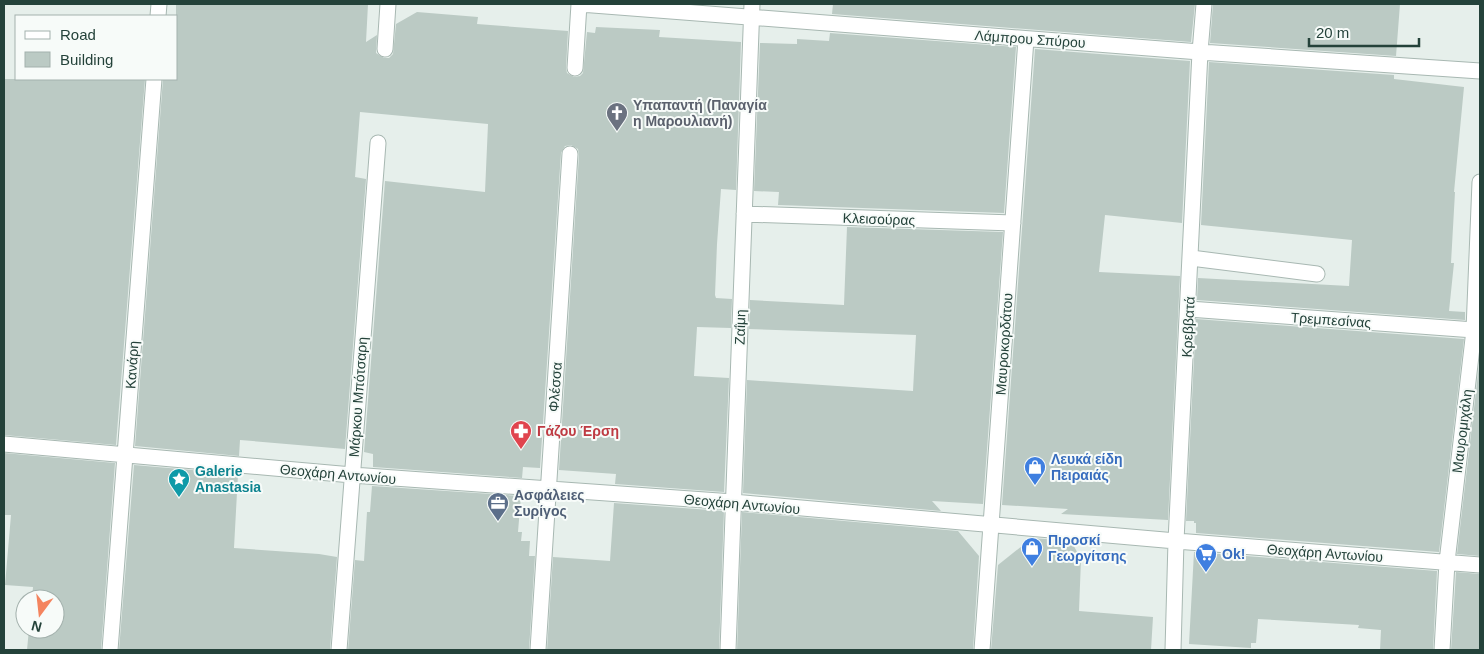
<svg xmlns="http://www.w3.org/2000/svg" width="1484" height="654" font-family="Arial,sans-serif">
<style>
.building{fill:#bbcac4}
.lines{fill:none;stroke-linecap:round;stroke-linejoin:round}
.service-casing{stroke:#a8b8b2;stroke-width:17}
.minor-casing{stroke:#a8b8b2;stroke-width:17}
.service{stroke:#fff;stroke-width:15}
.minor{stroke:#fff;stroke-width:15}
.labels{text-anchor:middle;stroke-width:4;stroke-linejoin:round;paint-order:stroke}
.street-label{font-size:14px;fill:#24423a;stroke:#f7fbf9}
.worship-label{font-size:14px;font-weight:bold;fill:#5b616d;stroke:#f7fbf9;text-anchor:start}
.health-label{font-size:14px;font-weight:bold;fill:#be3a42;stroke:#f7fbf9;text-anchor:start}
.shop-label{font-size:14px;font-weight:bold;fill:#366cbe;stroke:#f7fbf9;text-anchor:start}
.culture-label{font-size:14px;font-weight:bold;fill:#0d838f;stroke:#f7fbf9;text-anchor:start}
.service-label{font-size:14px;font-weight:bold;fill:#4e5e75;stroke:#f7fbf9;text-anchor:start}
</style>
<rect width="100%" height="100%" fill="#e6efeb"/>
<path class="building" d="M 176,4 L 368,4 L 366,42 L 377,35 L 376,53 L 384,58 L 389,58 L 393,54 L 396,24 L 417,12 L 478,17 L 477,24 L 568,31 L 566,68 L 567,73 L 574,77 L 580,76 L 583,73 L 587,32 L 595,33 L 596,27 L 660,30 L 659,37 L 741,42 L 736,190 L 721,189 L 717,244 L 715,295 L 716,298 L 732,299 L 731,328 L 697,327 L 694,376 L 729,378 L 724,492 L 615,484 L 616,474 L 559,470 L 579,155 L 578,149 L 571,145 L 565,146 L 561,153 L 540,468 L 523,467 L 522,478 L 373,467 L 373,454 L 364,452 L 385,181 L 485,192 L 488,124 L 360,112 L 355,177 L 366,179 L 345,449 L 240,440 L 239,456 L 135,446 L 163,79 L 176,79 Z
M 833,4 L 1195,4 L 1191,42 L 832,14 Z
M 1213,4 L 1400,4 L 1396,56 L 1210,43 Z
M 830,33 L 1016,47 L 1004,213 L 778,205 L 779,192 L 754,191 L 760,43 L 797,44 L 797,39 L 829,41 Z
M 1035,49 L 1190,61 L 1182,223 L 1105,215 L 1099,272 L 1180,276 L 1168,520 L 1061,514 L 1068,509 L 1002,505 Z
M 1209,62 L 1394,75 L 1394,79 L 1464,87 L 1454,192 L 1455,192 L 1451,263 L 1454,263 L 1449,311 L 1465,312 L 1465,320 L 1197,300 L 1198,278 L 1349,286 L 1352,240 L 1201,225 Z
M 4,79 L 145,79 L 116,445 L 4,435 Z
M 847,227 L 1003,232 L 983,504 L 932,501 L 941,511 L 743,493 L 747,380 L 913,391 L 916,335 L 749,329 L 750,300 L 844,305 Z
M 1196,319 L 1464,339 L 1439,552 L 1196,533 L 1196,523 L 1194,523 L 1194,521 L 1186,521 Z
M 1480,357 L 1480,556 L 1457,554 Z
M 4,453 L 115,463 L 101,650 L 27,650 L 29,629 L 55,629 L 55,599 L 32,599 L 33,587 L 5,585 L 11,515 L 4,515 Z
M 134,465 L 238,474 L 234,548 L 319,554 L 337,557 L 330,650 L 119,650 Z
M 372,486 L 521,496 L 518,532 L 522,532 L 521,541 L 530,541 L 529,556 L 535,556 L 529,650 L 348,650 L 355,560 L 364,561 L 367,512 L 370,512 Z
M 614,503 L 724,511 L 719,650 L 547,650 L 553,557 L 610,561 Z
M 742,512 L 958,531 L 979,556 L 973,650 L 737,650 Z
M 1032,538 L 1071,541 L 1081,559 L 1079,611 L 1153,617 L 1151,650 L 991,650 L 998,565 Z
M 1194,552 L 1437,571 L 1433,650 L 1380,650 L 1381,630 L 1358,628 L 1359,625 L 1258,619 L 1256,643 L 1251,643 L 1251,648 L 1189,644 Z
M 1456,572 L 1480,574 L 1480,650 L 1451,650 Z"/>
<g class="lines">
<g class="service-casing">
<path id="service" d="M 1191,258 L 1317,274"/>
</g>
<g class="minor-casing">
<path id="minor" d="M 580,4 L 1200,52 L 1480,71
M 158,16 L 159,4
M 385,49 L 388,4
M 575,68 L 579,4
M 744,214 L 1013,223
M 1189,309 L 1474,330
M 4,444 L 352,475 L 733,502 L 1176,541 L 1480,565
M 110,650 L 154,79
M 339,650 L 378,143
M 538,650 L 570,154
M 728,650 L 752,4
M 982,650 L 1026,39
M 1173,650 L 1176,541 L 1200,52 L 1204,4
M 1442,650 L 1447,562 L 1474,330 L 1480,182"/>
</g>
<use href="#service" class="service"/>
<use href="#minor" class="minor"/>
</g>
<defs>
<g id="church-pin" transform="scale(1.125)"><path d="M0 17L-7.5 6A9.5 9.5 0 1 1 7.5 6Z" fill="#6b7280" stroke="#f7fbf9"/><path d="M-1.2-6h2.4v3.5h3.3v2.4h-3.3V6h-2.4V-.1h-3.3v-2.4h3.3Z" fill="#fff"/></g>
<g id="pharmacy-pin" transform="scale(1.125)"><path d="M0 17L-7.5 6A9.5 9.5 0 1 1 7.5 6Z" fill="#e0444e" stroke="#f7fbf9"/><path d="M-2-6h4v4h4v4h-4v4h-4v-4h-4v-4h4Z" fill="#fff"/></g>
<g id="shop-pin" transform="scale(1.125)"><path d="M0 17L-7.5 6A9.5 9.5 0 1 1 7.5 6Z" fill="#3f7fe0" stroke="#f7fbf9"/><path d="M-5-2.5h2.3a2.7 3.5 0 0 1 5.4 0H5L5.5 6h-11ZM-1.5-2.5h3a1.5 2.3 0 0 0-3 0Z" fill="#fff"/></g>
<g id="sight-pin" transform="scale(1.125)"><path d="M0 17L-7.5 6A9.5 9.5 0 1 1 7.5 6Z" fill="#0f9aa8" stroke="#f7fbf9"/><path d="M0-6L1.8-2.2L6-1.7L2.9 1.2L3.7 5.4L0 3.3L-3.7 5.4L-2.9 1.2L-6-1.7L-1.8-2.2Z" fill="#fff"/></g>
<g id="office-pin" transform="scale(1.125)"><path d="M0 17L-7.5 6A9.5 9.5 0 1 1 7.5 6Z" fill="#5c6f8a" stroke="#f7fbf9"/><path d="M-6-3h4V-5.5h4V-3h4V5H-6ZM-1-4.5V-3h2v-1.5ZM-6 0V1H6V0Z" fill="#fff"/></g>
<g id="supermarket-pin" transform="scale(1.125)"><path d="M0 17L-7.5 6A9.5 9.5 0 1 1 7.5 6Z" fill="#3f7fe0" stroke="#f7fbf9"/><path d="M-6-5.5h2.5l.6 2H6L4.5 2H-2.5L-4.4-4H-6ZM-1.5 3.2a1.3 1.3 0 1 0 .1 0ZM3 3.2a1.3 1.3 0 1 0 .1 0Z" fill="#fff"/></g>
</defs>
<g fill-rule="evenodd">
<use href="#church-pin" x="617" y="113"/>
<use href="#pharmacy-pin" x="521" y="431"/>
<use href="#shop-pin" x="1035" y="467"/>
<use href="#sight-pin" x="179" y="479"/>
<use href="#office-pin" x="498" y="503"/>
<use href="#shop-pin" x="1032" y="548"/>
<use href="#supermarket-pin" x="1206" y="554"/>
</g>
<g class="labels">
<g class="street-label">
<text transform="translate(1030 39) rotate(4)" y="5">Λάμπρου Σπύρου</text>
<text transform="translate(879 219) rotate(2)" y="5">Κλεισούρας</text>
<text transform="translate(1331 320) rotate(4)" y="5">Τρεμπεσίνας</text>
<text transform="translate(740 327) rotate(-88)" y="5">Ζαΐμη</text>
<text transform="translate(1188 327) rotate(-87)" y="5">Κρεββατά</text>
<text transform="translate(1004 344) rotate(-86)" y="5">Μαυροκορδάτου</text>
<text transform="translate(132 365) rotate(-86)" y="5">Κανάρη</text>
<text transform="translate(555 387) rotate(-86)" y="5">Φλέσσα</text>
<text transform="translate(358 397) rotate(-86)" y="5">Μάρκου Μπότσαρη</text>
<text transform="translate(1462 431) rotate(-83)" y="5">Μαυρομιχάλη</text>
<text transform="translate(338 474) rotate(5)" y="5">Θεοχάρη Αντωνίου</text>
<text transform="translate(742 504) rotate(5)" y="5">Θεοχάρη Αντωνίου</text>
<text transform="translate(1325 553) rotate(4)" y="5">Θεοχάρη Αντωνίου</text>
</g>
<g class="worship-label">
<text x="633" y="110">Υπαπαντή (Παναγία<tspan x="633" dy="16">η Μαρουλιανή)</tspan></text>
</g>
<g class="health-label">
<text x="537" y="436">Γάζου Έρση</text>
</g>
<g class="shop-label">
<text x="1051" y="464">Λευκά είδη<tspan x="1051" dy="16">Πειραιάς</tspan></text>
<text x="1048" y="545">Πιροσκί<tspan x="1048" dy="16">Γεωργίτσης</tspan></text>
<text x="1222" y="559">Ok!</text>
</g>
<g class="culture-label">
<text x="195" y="476">Galerie<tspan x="195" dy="16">Anastasia</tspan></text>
</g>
<g class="service-label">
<text x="514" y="500">Ασφάλειες<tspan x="514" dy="16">Συρίγος</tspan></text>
</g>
</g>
<rect width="1484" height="654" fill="none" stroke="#24423a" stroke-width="10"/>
<rect x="15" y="15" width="162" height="65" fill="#f7fbf9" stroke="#a3b1ad"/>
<rect x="25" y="31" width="25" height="8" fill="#ffffff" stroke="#a3b1ad"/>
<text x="60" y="40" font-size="15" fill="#24423a">Road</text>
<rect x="25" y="52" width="25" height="15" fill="#bbcac4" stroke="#a3b1ad"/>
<text x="60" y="65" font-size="15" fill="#24423a">Building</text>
<g transform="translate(40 614) rotate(195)"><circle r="24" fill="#f7fbf9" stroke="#a3b1ad"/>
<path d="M0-4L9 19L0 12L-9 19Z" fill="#f4845f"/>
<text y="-8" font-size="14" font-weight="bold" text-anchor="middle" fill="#24423a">N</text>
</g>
<path d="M1309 38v8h110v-8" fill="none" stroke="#24423a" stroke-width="2.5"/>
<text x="1316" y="38" font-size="15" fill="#24423a" stroke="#f7fbf9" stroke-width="4" paint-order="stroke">20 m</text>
</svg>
